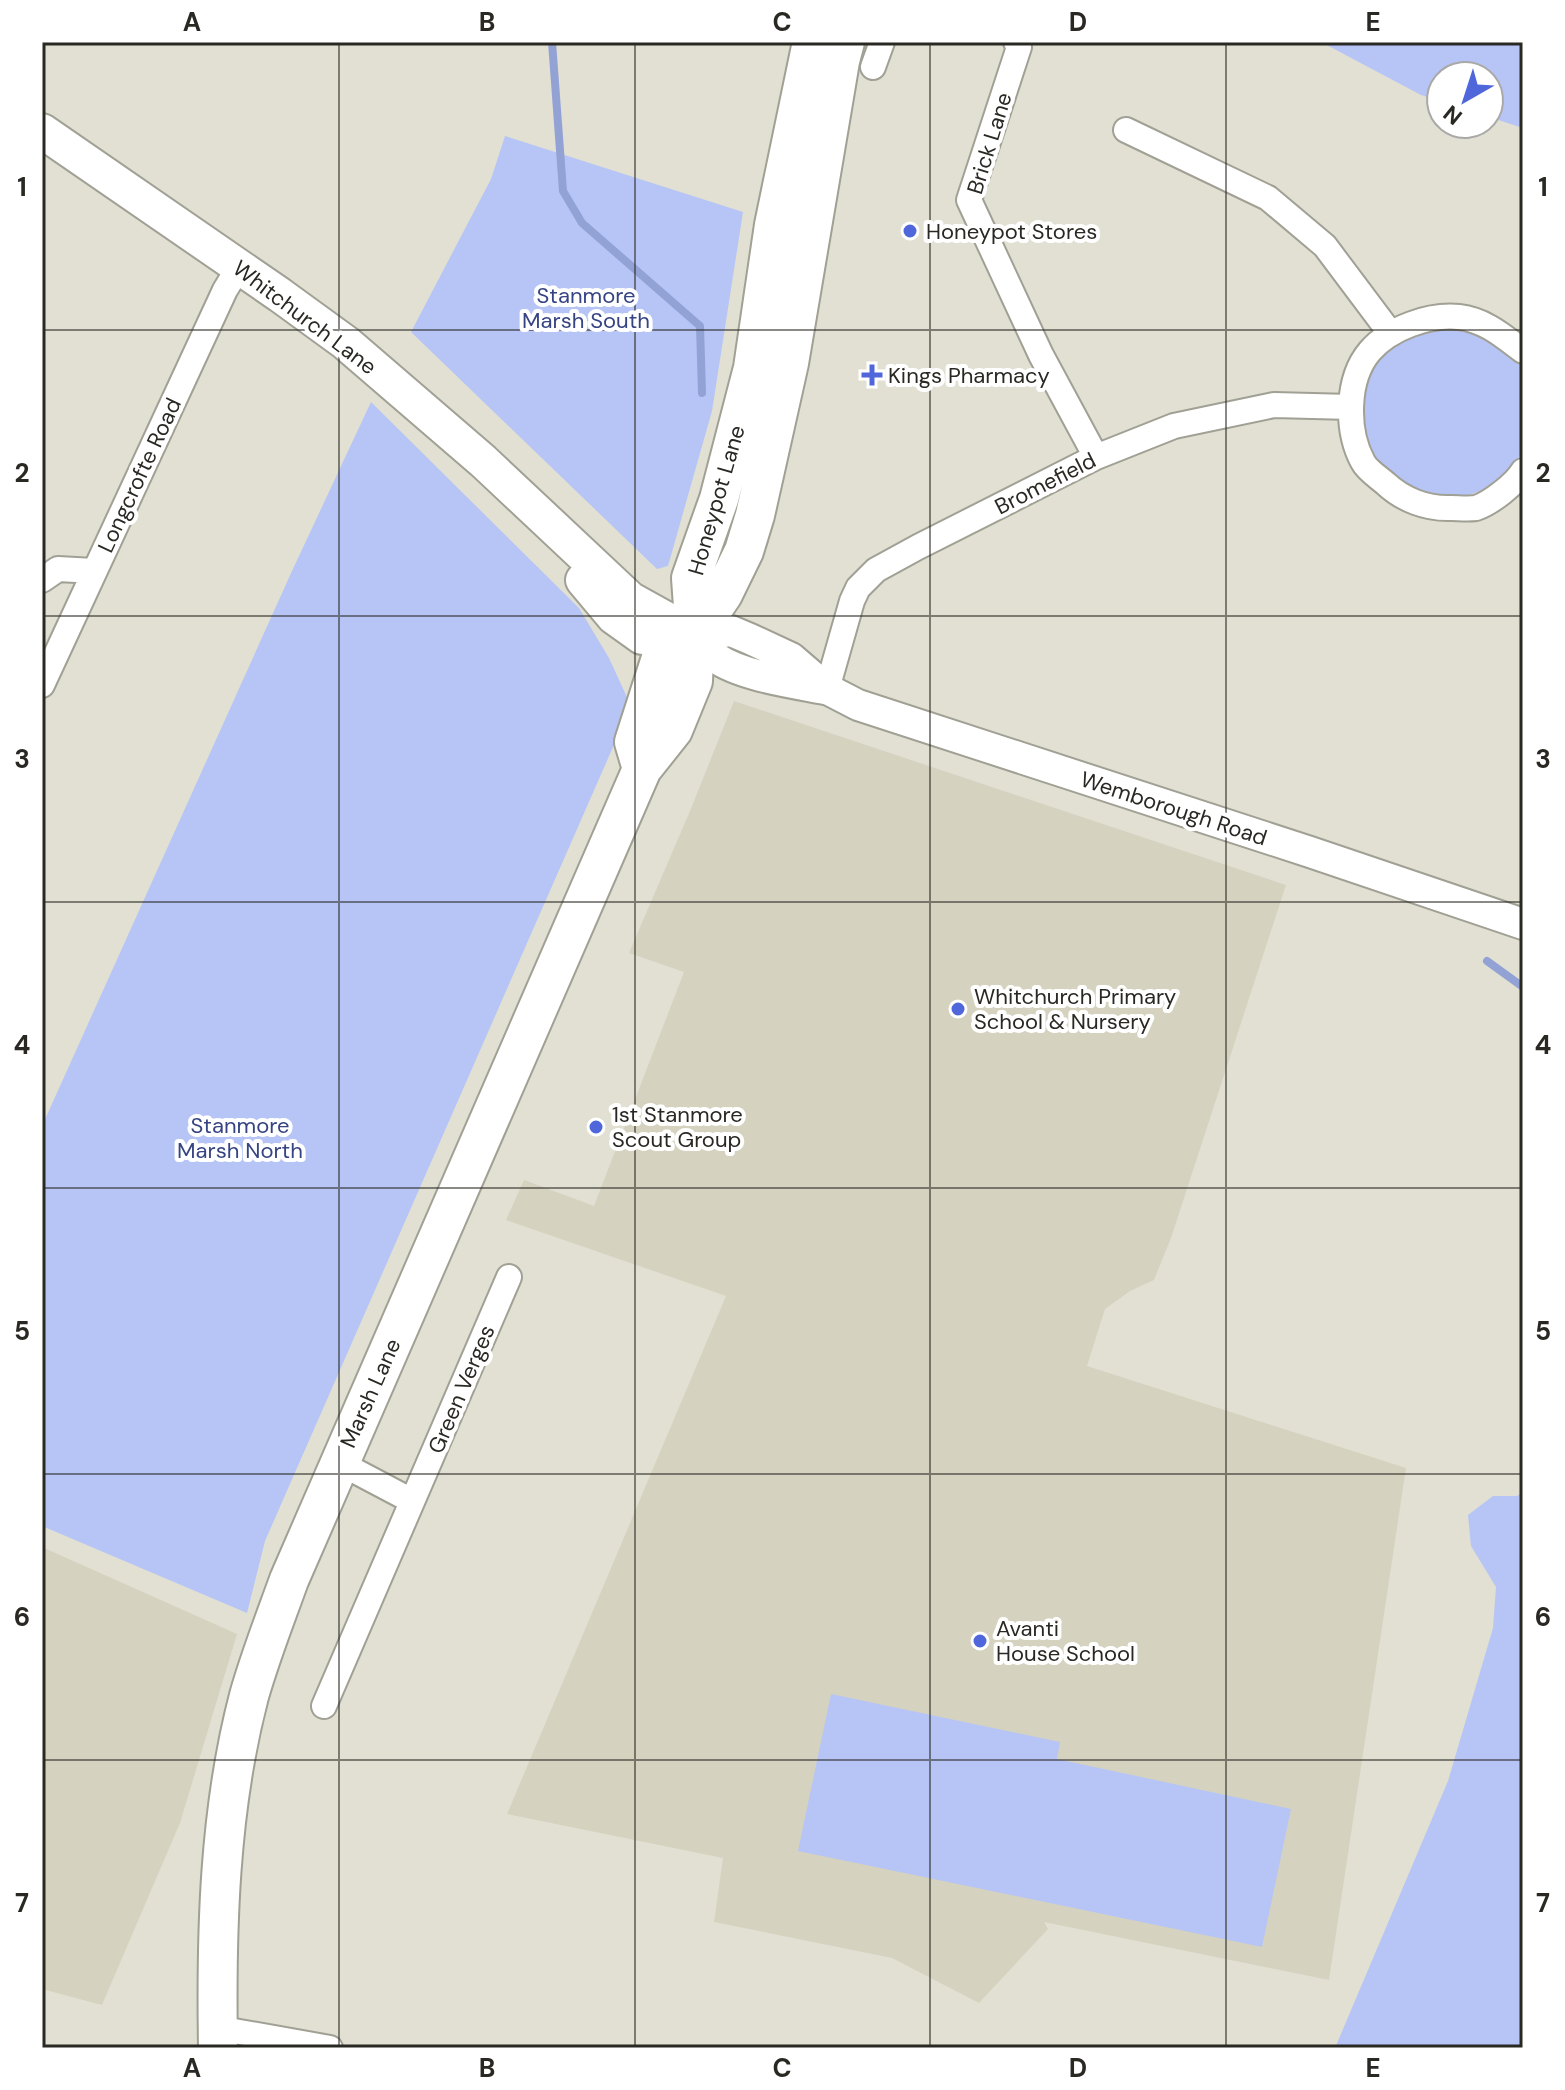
<svg xmlns="http://www.w3.org/2000/svg" width="1565" height="2090" font-family="'DM Sans',sans-serif">
<style>
.built{fill:#d5d3bf}
.green{fill:#b6c5f5}
.lines{fill:none;stroke-linecap:round;stroke-linejoin:round}
.stream{stroke:#92a2d5;stroke-width:8}
.minor-casing{stroke:#a1a094;stroke-width:28}
.tertiary-casing{stroke:#a1a094;stroke-width:34}
.secondary-casing{stroke:#a1a094;stroke-width:38}
.primary-casing{stroke:#a1a094;stroke-width:42}
.minor{stroke:#fff;stroke-width:24}
.tertiary{stroke:#fff;stroke-width:30}
.secondary{stroke:#fff;stroke-width:34}
.primary{stroke:#fff;stroke-width:38}
.grid{fill:none;stroke:#292823;stroke-width:2;stroke-opacity:0.55}
.poi-dot{fill:#5067dc;stroke:#fff;stroke-width:3}
.labels{text-anchor:middle;stroke-width:8;stroke-linejoin:round;paint-order:stroke}
.street-label{font-size:22px;fill:#292823;stroke:#fff}
.poi-label{font-size:22px;fill:#292823;stroke:#fff;text-anchor:start}
.park-label{font-size:22px;fill:#364483;stroke:#fff}
.neatline{fill:none;stroke:#292823;stroke-width:3}
.grid-label{font-size:26px;text-anchor:middle;font-weight:bold;fill:#292823}
</style>
<rect width="100%" height="100%" fill="#e1e0d3"/>
<path class="built" d="M 734,701 L 1286,885 L 1171,1238 L 1154,1280 L 1130,1291 L 1105,1309 L 1087,1366 L 1406,1468 L 1329,1980 L 1044,1922 L 1048,1929 L 979,2003 L 892,1958 L 714,1922 L 723,1858 L 507,1814 L 726,1296 L 506,1220 L 524,1180 L 594,1206 L 684,972 L 629,953 L 690,811 Z
M 42,1547 L 237,1634 L 180,1823 L 102,2005 L 42,1989 Z"/>
<path class="green" d="M 1321,42 L 1523,42 L 1523,128 L 1489,117 L 1489,76 L 1441,76 L 1441,101 L 1421,95 Z
M 505,136 L 743,212 L 712,411 L 668,566 L 657,569 L 411,332 L 491,179 Z
M 1456,327 C 1478,333 1516,347 1523,373 C 1527,387 1523,408 1523,422 C 1523,441 1525,453 1512,467 C 1496,485 1479,494 1455,498 C 1440,500 1422,496 1408,489 C 1339,450 1349,353 1425,330 C 1435,327 1446,327 1456,327 Z
M 371,402 L 579,608 L 609,658 L 631,706 L 265,1541 L 247,1613 L 42,1526 L 42,1126 L 292,571 Z
M 1523,1492 L 1523,2048 L 1335,2048 L 1448,1781 L 1493,1628 L 1496,1587 L 1471,1546 L 1468,1515 L 1493,1496 L 1517,1496 Z
M 831,1694 L 1060,1742 L 1057,1759 L 1291,1809 L 1262,1947 L 798,1851 Z"/>
<g class="lines">
<path class="stream" d="M 552,42 L 563,191 L 582,223 L 700,326 L 702,393
M 1487,961 L 1523,987"/>
<g class="minor-casing">
<path id="minor" d="M 1016,42 L 1019,47 L 969,200 L 1041,355 L 1096,457
M 873,67 L 882,42
M 1126,130 L 1268,198 L 1325,246 L 1391,334
M 1523,351 C 1503,336 1485,320 1459,317 C 1429,314 1390,328 1370,351 C 1346,379 1346,431 1363,462 C 1367,470 1378,477 1385,483 C 1403,500 1427,509 1451,508 C 1458,508 1468,509 1476,508 C 1491,503 1515,484 1523,471
M 42,580 L 58,569 L 94,571
M 42,685 L 225,290 L 239,267
M 827,689 L 852,601 L 858,588 L 876,570 L 918,547 L 1096,457 L 1174,426 L 1274,405 L 1351,407
M 340,1463 L 412,1501
M 324,1706 L 509,1277
M 217,2028 L 330,2048"/>
</g>
<g class="tertiary-casing">
<path id="tertiary" d="M 695,635 L 731,631 L 750,639 L 791,658 L 827,689 L 858,705 L 1310,852 L 1523,924
M 695,635 C 702,642 708,653 716,658 C 742,676 794,683 825,689"/>
</g>
<g class="secondary-casing">
<path id="secondary" d="M 42,131 L 280,295 L 346,343 L 483,461 L 630,599 L 695,635
M 583,580 L 614,617 L 642,637 L 691,635"/>
</g>
<g class="primary-casing">
<path id="primary" d="M 642,769 L 634,742 L 661,658 L 695,635 L 723,594 L 744,551 L 755,515 L 789,363 L 840,61 L 845,42
M 218,2048 C 216,1931 219,1810 249,1696 C 260,1657 275,1619 289,1580 L 642,769 L 673,730 L 693,681 L 695,635 L 691,578 L 719,499 L 753,368 L 774,225 L 812,42"/>
</g>
<use href="#minor" class="minor"/>
<use href="#tertiary" class="tertiary"/>
<use href="#secondary" class="secondary"/>
<use href="#primary" class="primary"/>
</g>
<path class="grid" d="M 339,42 L 339,2048M 635,42 L 635,2048M 930,42 L 930,2048M 1226,42 L 1226,2048M 42,330 L 1523,330M 42,616 L 1523,616M 42,902 L 1523,902M 42,1188 L 1523,1188M 42,1474 L 1523,1474M 42,1760 L 1523,1760"/>
<g class="poi-dot">
<circle cx="910" cy="231" r="8"/>
<path d="M868 363h8v8h8v8h-8v8h-8v-8h-8v-8h8z"/>
<circle cx="958" cy="1009" r="8"/>
<circle cx="596" cy="1127" r="8"/>
<circle cx="980" cy="1641" r="8"/>
</g>
<g class="labels">
<g class="street-label">
<text transform="translate(989 143) rotate(-73)" y="8">Brick Lane</text>
<text transform="translate(305 317) rotate(37)" y="8">Whitchurch Lane</text>
<text transform="translate(139 475) rotate(-65)" y="8">Longcrofte Road</text>
<text transform="translate(1045 483) rotate(-27)" y="8">Bromefield</text>
<text transform="translate(716 500) rotate(-74)" y="8">Honeypot Lane</text>
<text transform="translate(1174 808) rotate(18)" y="8">Wemborough Road</text>
<text transform="translate(461 1389) rotate(-67)" y="8">Green Verges</text>
<text transform="translate(370 1393) rotate(-66)" y="8">Marsh Lane</text>
</g>
<g class="poi-label">
<text x="926" y="239">Honeypot Stores</text>
<text x="888" y="383">Kings Pharmacy</text>
<text x="974" y="1004">Whitchurch Primary<tspan x="974" dy="25">School &amp; Nursery</tspan></text>
<text x="612" y="1122">1st Stanmore<tspan x="612" dy="25">Scout Group</tspan></text>
<text x="996" y="1636">Avanti<tspan x="996" dy="25">House School</tspan></text>
</g>
<g class="park-label">
<text x="586" y="303">Stanmore<tspan x="586" dy="25">Marsh South</tspan></text>
<text x="240" y="1133">Stanmore<tspan x="240" dy="25">Marsh North</tspan></text>
</g>
</g>
<rect width="1565" height="2090" fill="none" stroke="#ffffff" stroke-width="88"/>
<g transform="translate(1465 100) rotate(219)"><circle r="38" fill="#ffffff" stroke="#a9a9a7" stroke-width="2"/>
<path d="M0-6L14 30L0 20L-14 30Z" fill="#5067dc"/>
<text y="-12" font-size="22" font-weight="bold" text-anchor="middle" fill="#292823">N</text>
</g>
<rect x="44" y="44" width="1477" height="2002" class="neatline"/>
<g class="grid-label">
<text x="192" y="31">A</text>
<text x="487" y="31">B</text>
<text x="782" y="31">C</text>
<text x="1078" y="31">D</text>
<text x="1373" y="31">E</text>
<text x="22" y="196">1</text>
<text x="1543" y="196">1</text>
<text x="22" y="482">2</text>
<text x="1543" y="482">2</text>
<text x="22" y="768">3</text>
<text x="1543" y="768">3</text>
<text x="22" y="1054">4</text>
<text x="1543" y="1054">4</text>
<text x="22" y="1340">5</text>
<text x="1543" y="1340">5</text>
<text x="22" y="1626">6</text>
<text x="1543" y="1626">6</text>
<text x="22" y="1912">7</text>
<text x="1543" y="1912">7</text>
<text x="192" y="2077">A</text>
<text x="487" y="2077">B</text>
<text x="782" y="2077">C</text>
<text x="1078" y="2077">D</text>
<text x="1373" y="2077">E</text>
</g>
</svg>
